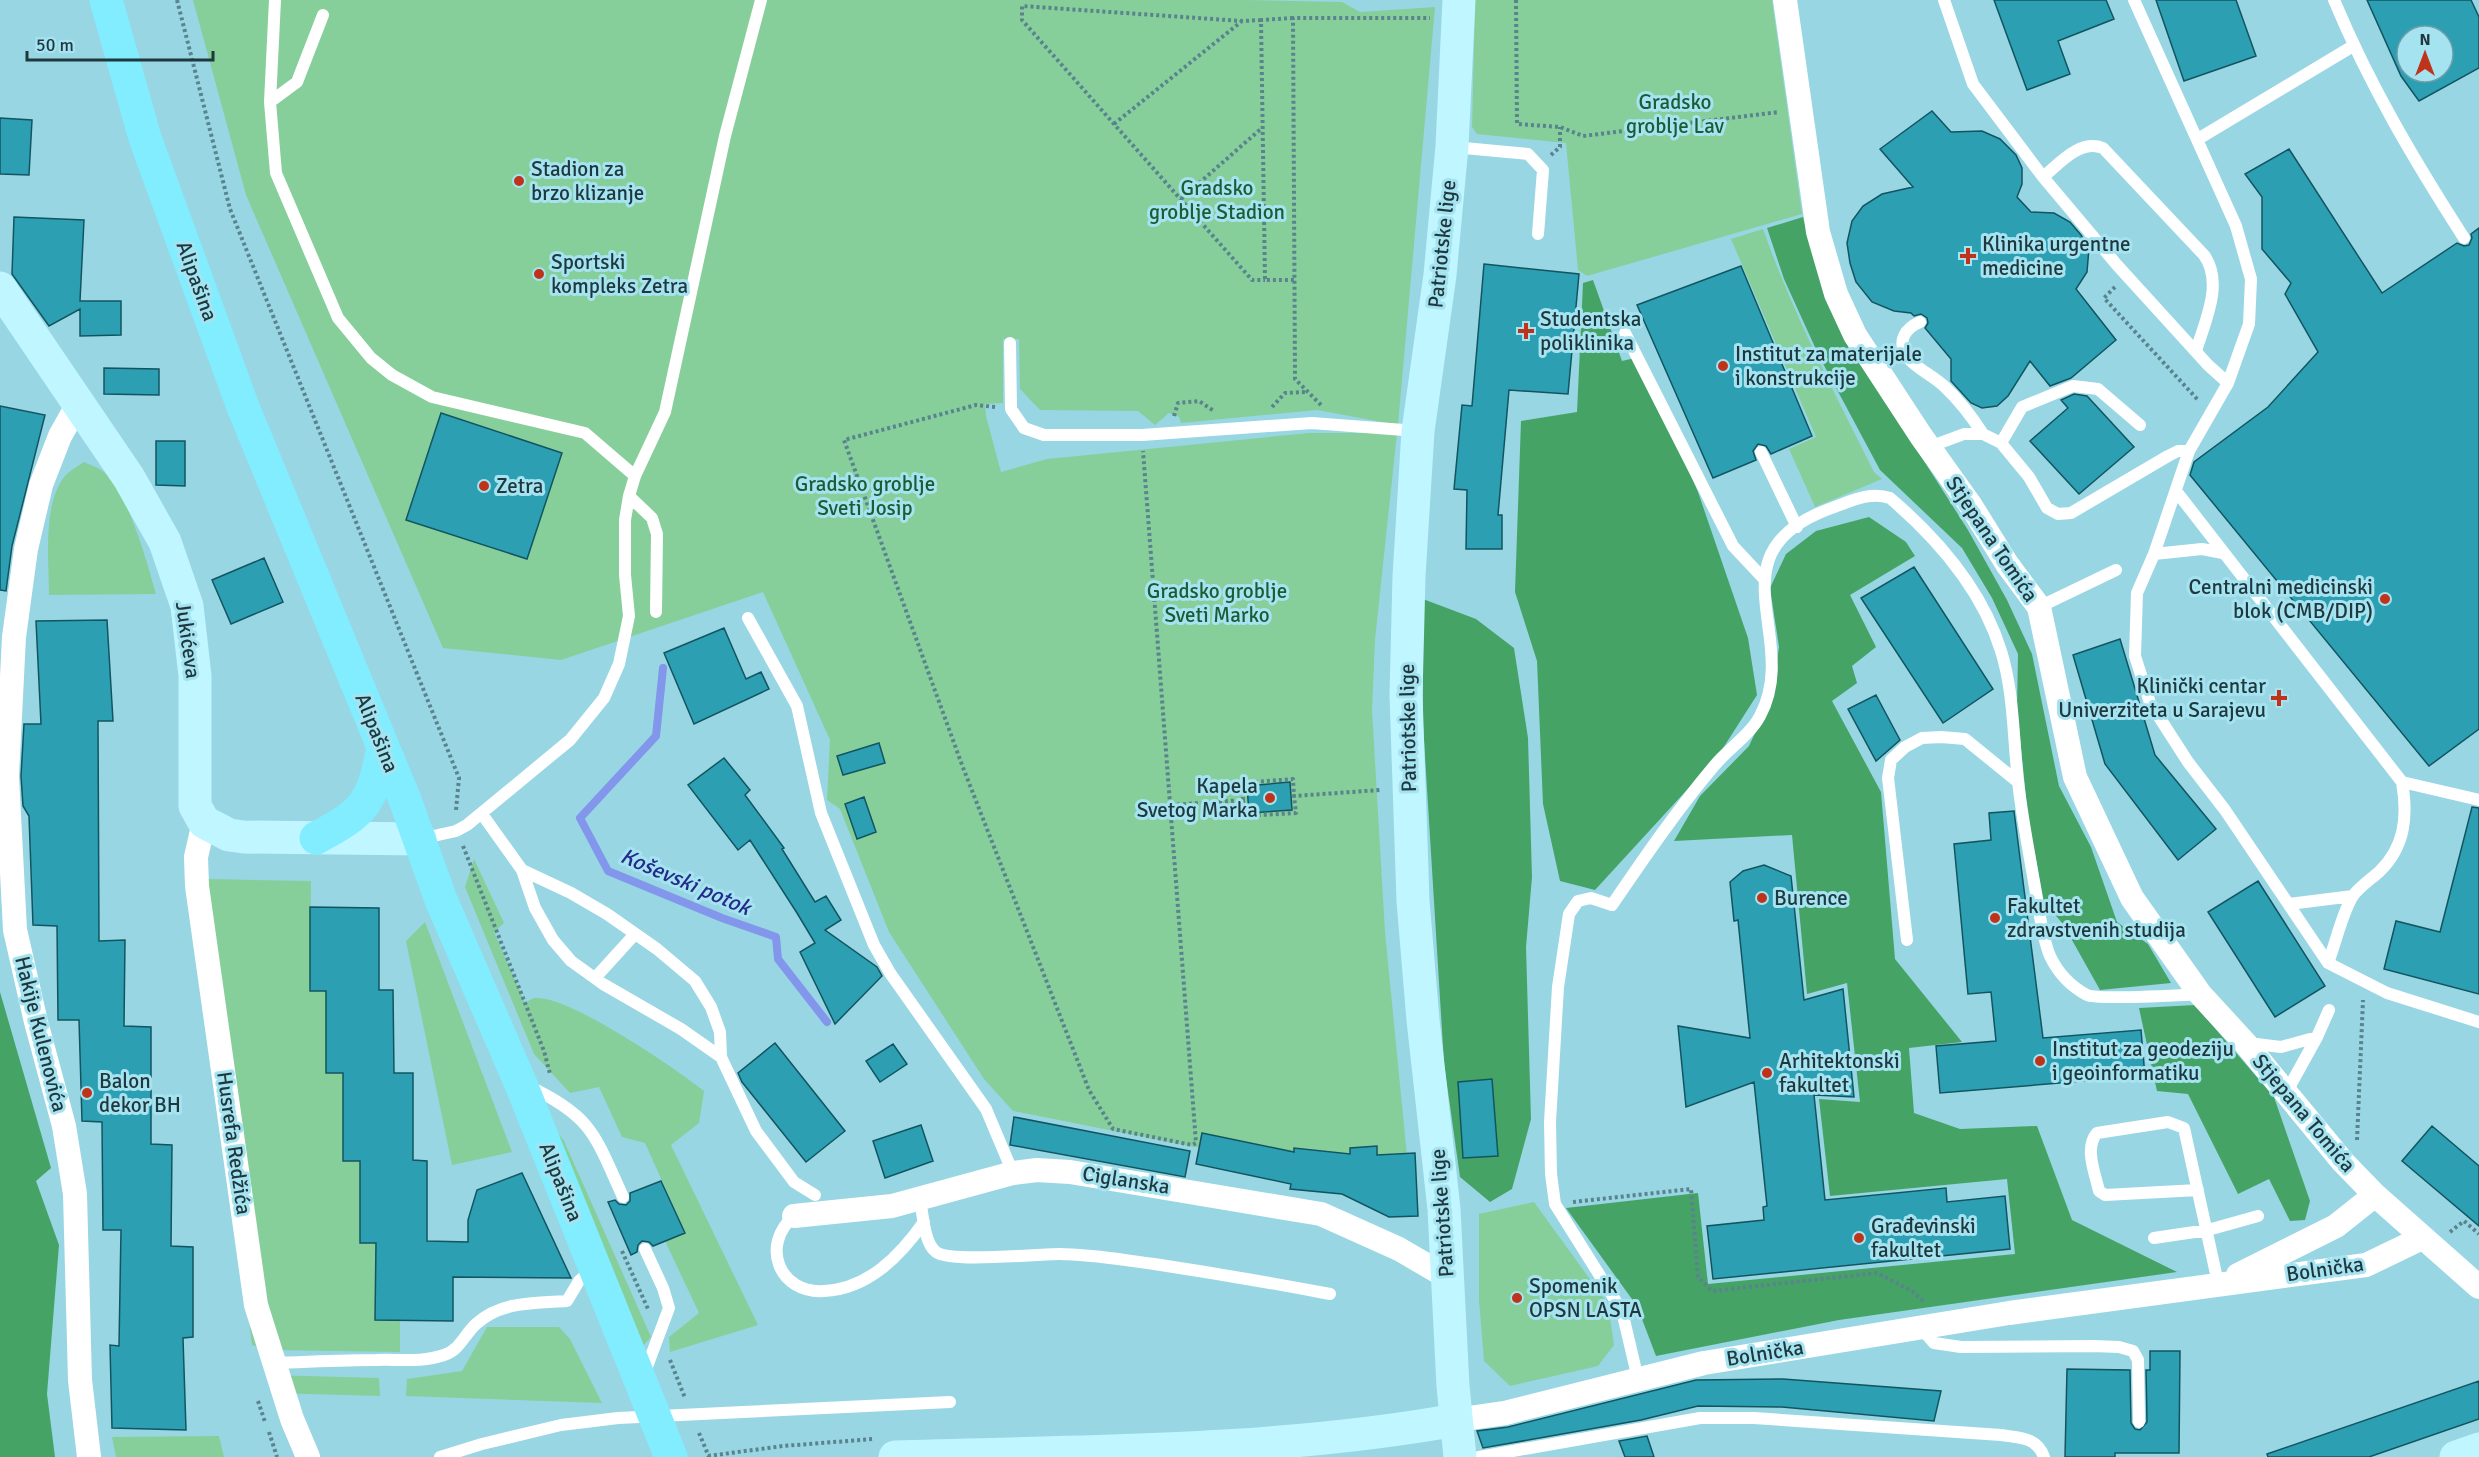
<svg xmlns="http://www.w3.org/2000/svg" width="2479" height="1457" font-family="Signika,sans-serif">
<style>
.green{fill:#86cf9b}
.forest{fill:#46a366}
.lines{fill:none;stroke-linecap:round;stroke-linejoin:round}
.stream{stroke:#8296eb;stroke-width:8}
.building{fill:#2d9fb3;stroke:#125560;stroke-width:1.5;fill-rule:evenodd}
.path{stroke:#59848d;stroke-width:4;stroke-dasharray:3 3;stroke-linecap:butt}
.lane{stroke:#fff;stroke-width:12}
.street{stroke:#fff;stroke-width:24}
.secondary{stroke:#c0f6ff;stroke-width:33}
.primary{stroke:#81edff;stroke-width:33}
.poi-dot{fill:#bf331a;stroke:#a5e3f1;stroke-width:2}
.labels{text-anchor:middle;stroke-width:6;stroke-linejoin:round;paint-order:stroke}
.park-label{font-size:21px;fill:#1a5c33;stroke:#a5e3f1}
.poi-label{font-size:21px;fill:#1e383d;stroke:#a5e3f1;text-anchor:start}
.street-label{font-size:21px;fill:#1e383d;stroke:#a5e3f1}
.water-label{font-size:22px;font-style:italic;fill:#252b8b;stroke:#a5e3f1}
</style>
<rect width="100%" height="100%" fill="#98d6e4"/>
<path class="green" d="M 193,0 L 1248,0 L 1342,2 L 1360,12 L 1435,7 L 1398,425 L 1317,410 L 1181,423 L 1179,417 L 1169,413 L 1155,425 L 1138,411 L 1040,410 L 1020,389 L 1019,339 L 1003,339 L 1003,403 L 985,404 L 986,416 L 1001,472 L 1047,459 L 1309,433 L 1397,433 L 1375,640 L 1372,710 L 1385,932 L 1407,1156 L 1337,1156 L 1194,1147 L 1013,1111 L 984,1079 L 889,932 L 840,809 L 827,800 L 830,740 L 763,592 L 561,660 L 443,648 L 246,195 Z
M 1475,0 L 1772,0 L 1802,214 L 1587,276 L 1578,270 L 1566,143 L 1477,134 L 1472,127 Z
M 1763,229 C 1793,314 1834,392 1874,472 L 1882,479 L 1815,507 L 1789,449 L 1816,437 L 1731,239 Z
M 84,462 C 90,465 100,468 105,473 C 129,496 147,562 156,594 L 49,595 C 49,561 42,504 65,476 C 69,471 78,466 84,462 Z
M 474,859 L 504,923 L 494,932 L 525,1003 C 529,1001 533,997 538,998 C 572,998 675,1068 704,1091 L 699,1123 L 671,1145 L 758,1325 L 670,1352 L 669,1337 L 699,1313 L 665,1241 L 685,1232 L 645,1143 L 622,1137 L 599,1087 L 570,1093 L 534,1054 L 465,887 Z
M 207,879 L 311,881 L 310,990 L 326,991 L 326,1072 L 343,1073 L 360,1161 L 360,1242 L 376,1243 L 400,1320 L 400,1352 L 268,1350 L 252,1345 L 196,898 Z
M 425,922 L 512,1152 L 452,1165 L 406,941 Z
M 538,1108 L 564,1141 L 651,1337 L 642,1347 Z
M 1534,1202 L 1608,1304 L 1614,1345 L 1598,1366 L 1510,1386 L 1484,1361 L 1479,1300 L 1479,1214 Z
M 487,1327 L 559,1327 L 570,1339 L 602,1403 L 406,1396 L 407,1379 L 462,1371 Z
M 268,1375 L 379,1378 L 380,1396 L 272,1393 Z
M 219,1436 L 224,1457 L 116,1457 L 112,1437 Z"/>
<path class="forest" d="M 1803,217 L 1817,270 L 1917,450 L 1968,530 L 2007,600 L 2032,654 L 2059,786 L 2091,847 L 2117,922 L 2148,944 L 2171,983 L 2100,990 L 2063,924 L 2044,902 L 2028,817 L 2017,708 L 2018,654 L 1992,598 L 1962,548 L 1880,470 L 1819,356 L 1784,279 L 1767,228 Z
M 1593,280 L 1622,361 L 1639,357 L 1698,492 L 1748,638 L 1757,695 L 1718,756 L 1595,890 L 1560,881 L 1543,804 L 1537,661 L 1515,592 L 1521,421 L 1577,412 L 1583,283 Z
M 1869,517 L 1906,542 L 1915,556 L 1850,595 L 1876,647 L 1852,666 L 1857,683 L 1832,701 L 1881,792 L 1895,959 L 1962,1042 L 1909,1048 L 1914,1113 L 1960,1129 L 2037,1126 L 2072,1220 L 2177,1272 L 1839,1320 L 1656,1356 L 1637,1306 L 1566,1208 L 1698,1193 L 1708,1284 L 2015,1254 L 2007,1179 L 1830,1196 L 1819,1099 L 1860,1102 L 1847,983 L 1807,994 L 1792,835 L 1674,841 L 1700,796 L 1749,746 L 1772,696 L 1779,647 L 1770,588 L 1786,554 L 1816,531 Z
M 1423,599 L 1476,619 L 1514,648 L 1528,738 L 1532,877 L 1526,947 L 1531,1119 L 1512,1189 L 1490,1202 L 1460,1177 L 1444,1063 L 1423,724 Z
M 0,992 L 51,1168 L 36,1181 L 59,1245 L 47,1394 L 55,1457 L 0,1457 Z
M 2195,1005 L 2274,1097 L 2310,1201 L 2305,1220 L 2290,1221 L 2269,1179 L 2238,1194 L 2188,1094 L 2157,1091 L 2139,1008 Z"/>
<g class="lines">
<path class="stream" d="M 663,668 L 656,736 L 580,818 L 608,871 L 722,918 L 776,937 L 778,959 L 827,1022"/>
</g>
<path class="building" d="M 1994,0 L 2106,0 L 2114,19 L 2058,41 L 2070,74 L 2027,90 Z
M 2156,0 L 2236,0 L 2256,56 L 2184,81 Z
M 2367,0 L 2471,0 L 2479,17 L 2479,68 L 2419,101 L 2401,76 ZM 2407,36 L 2443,36 L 2443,72 L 2407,72 Z
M 1932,111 L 1951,132 L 1982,131 L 2000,139 L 2016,155 L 2022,168 L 2022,184 L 2017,197 L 2031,212 L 2054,213 L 2070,222 L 2081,235 L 2089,248 L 2087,272 L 2076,289 L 2116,340 L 2071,378 L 2050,386 L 2030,361 L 2008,396 L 1997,406 L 1982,408 L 1971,403 L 1951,381 L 1951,359 L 1925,328 L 1928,323 L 1927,318 L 1921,314 L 1914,316 L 1911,313 L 1894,311 L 1872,302 L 1856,282 L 1850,263 L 1847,243 L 1852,221 L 1863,206 L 1882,194 L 1913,187 L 1880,149 Z
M 0,118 L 32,120 L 29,175 L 0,174 Z
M 2289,149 L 2382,293 L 2457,243 L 2464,246 L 2469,245 L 2472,238 L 2471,234 L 2479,228 L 2479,729 L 2429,766 L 2190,475 L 2194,462 L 2268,407 L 2318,352 L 2285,294 L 2291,283 L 2262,249 L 2262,197 L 2245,174 Z
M 14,217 L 84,220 L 80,301 L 121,301 L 121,335 L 80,336 L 80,309 L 49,326 L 12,274 Z
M 1484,264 L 1579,274 L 1568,394 L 1509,390 L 1498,515 L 1502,515 L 1502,549 L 1466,549 L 1467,490 L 1454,489 L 1462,405 L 1472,406 Z
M 1741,266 L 1812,436 L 1771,454 L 1766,446 L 1758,444 L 1753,451 L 1756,460 L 1713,478 L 1637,305 Z
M 104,368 L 159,369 L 159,395 L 104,394 Z
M 2074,394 L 2087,396 L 2134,447 L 2079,494 L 2030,441 L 2068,408 L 2061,400 Z
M 0,406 L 45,415 L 12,546 L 6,591 L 0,590 Z
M 441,413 L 562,453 L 527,559 L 406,520 Z
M 156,441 L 185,441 L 185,486 L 156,485 Z
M 264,558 L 283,602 L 231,624 L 212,580 Z
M 1914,567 L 1993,689 L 1943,723 L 1861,598 Z
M 107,620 L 113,721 L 98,721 L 99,941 L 125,940 L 124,1026 L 151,1027 L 151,1144 L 172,1145 L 171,1246 L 193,1247 L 193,1337 L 183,1338 L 186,1430 L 112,1428 L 110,1345 L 119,1346 L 121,1230 L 103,1230 L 102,1122 L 82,1121 L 79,1020 L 58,1020 L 57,926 L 33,925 L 29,816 L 23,806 L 21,776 L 24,724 L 41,724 L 36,621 Z
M 724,628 L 746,679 L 761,672 L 769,689 L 694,724 L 664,653 Z
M 2120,639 L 2155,755 L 2216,829 L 2178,860 L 2105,764 L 2073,655 Z
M 1876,695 L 1900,740 L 1876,761 L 1848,709 Z
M 879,743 L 885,763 L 843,775 L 837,756 Z
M 724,758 L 750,790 L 745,795 L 784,848 L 782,849 L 815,902 L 826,896 L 841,920 L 825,930 L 877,967 L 882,976 L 835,1024 L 800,952 L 815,943 L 797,913 L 750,840 L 738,850 L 688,785 Z
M 1290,782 L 1292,810 L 1249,813 L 1247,786 Z
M 864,797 L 876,832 L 857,839 L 845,804 Z
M 2472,807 L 2479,808 L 2479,994 L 2384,969 L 2396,921 L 2440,932 Z
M 2014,811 L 2043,1038 L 2141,1030 L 2145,1076 L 1940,1093 L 1936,1046 L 1996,1041 L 1991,992 L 1968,994 L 1954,844 L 1991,840 L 1989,813 Z
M 1764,865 L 1791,876 L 1804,1000 L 1843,989 L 1854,1097 L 1814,1095 L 1825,1200 L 1946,1188 L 1947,1202 L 2005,1196 L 2010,1249 L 1713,1279 L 1707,1226 L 1764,1220 L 1763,1207 L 1767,1206 L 1754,1082 L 1686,1107 L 1678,1026 L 1750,1038 L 1738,920 L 1734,921 L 1730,882 L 1743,871 Z
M 2258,881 L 2325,986 L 2275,1017 L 2208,912 Z
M 310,907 L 379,908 L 379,990 L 393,990 L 394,1073 L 413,1073 L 413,1160 L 427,1161 L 427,1241 L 468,1242 L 468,1220 L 477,1190 L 522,1173 L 571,1278 L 453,1277 L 453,1321 L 375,1320 L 376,1243 L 360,1243 L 360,1161 L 343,1161 L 343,1073 L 326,1073 L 326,991 L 310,991 Z
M 775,1043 L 845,1131 L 806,1162 L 742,1082 L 738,1073 Z
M 893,1044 L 907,1064 L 880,1082 L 866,1061 Z
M 1492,1079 L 1498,1156 L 1463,1158 L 1458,1082 Z
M 1014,1117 L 1190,1151 L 1185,1177 L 1010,1145 Z
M 921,1125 L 933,1161 L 885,1178 L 873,1141 Z
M 2432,1126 L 2479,1166 L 2479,1226 L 2402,1161 Z
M 1202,1133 L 1294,1152 L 1294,1148 L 1350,1154 L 1350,1148 L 1377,1146 L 1377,1155 L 1415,1153 L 1418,1216 L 1389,1217 L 1342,1194 L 1290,1189 L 1291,1184 L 1196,1164 Z
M 661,1181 L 685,1233 L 653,1246 L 649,1242 L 642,1241 L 638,1245 L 637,1252 L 631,1255 L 608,1202 L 615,1200 L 619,1204 L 626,1205 L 630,1201 L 630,1193 Z
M 2150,1351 L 2180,1351 L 2179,1453 L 2115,1453 L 2115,1457 L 2065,1457 L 2067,1369 L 2130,1370 L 2131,1423 L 2135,1429 L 2140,1430 L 2147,1422 L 2146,1370 L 2150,1370 Z
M 1783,1379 L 1941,1391 L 1934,1421 L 1782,1407 L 1698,1406 L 1641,1420 L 1483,1448 L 1477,1431 L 1508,1427 L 1696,1380 Z
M 2479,1381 L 2479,1419 L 2369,1457 L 2268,1457 L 2267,1454 Z
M 1647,1436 L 1654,1457 L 1625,1457 L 1619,1441 Z"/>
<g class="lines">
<path class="path" d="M 177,0 L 230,209 L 459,778 L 456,810
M 1516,0 L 1517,124 L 1560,127 L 1583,136 L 1779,112
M 1293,18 L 1261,20 L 1265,280 L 1294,280
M 1261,20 L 1242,21 L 1022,6 L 1022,20 L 1252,280 L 1265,280
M 1114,124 L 1242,21
M 1551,155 L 1560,147 L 1560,127
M 1181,199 L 1263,127
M 2115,287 L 2104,298 L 2198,400
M 1321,405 L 1295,379 L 1293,18 L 1430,18
M 995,407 L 976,405 L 844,440 L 962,765 L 1089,1090 L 1113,1129 L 1192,1145 L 1196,1143 L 1143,451
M 1272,407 L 1285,393 L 1306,392
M 1174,416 L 1178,403 L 1199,401 L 1214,411
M 1243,800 L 1242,783 L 1293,779 L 1294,796
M 1171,805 L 1243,800 L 1244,816 L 1296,813 L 1294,796 L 1380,790
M 463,846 L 544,1051 L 550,1074
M 2357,1140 L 2363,1000
M 1573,1202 L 1691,1189 L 1698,1277 L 1712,1291 L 1877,1273 L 1912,1291 L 1925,1303
M 2450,1232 L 2464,1221 L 2479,1234
M 622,1251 L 648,1309
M 670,1360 L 685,1398
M 258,1401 L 265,1422
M 269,1432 L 277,1457
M 699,1433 L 709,1457
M 708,1456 L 783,1446 L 873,1439"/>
<path class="lane" d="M 275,0 L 270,102 L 276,173 L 338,318 L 371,358 L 392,375 L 432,397 L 585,433 L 635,476
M 1944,0 L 1973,84 L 2043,177 L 2117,265 L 2208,365 L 2228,383
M 2134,0 L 2236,226 L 2251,279 L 2249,324 L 2228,383 L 2189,451 L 2154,554 L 2137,593 L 2135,656 L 2150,703 L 2188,762 L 2225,810 L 2328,963 L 2387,993 L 2479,1022
M 2334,0 C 2370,86 2414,160 2464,238
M 270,102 L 297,82 L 323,15
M 2198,139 L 2353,46
M 1453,147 L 1528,154 L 1543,170 L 1538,234
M 2043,177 C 2060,163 2080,139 2103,148 L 2204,255 C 2224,283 2205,321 2196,351
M 1920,322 C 1906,328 1897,340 1906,355 C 1913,367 1934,376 1945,387 C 1960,401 1972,417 1983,434
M 1625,333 L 1733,546 L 1763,578
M 1010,343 L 1011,409 L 1024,428 L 1044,435 L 1142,435 L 1312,423 L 1417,431
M 2001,443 L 2022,407 L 2073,386 L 2098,389 L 2140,425
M 1929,447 L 1964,434 L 1983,434 L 2001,443 L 2029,477 L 2047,508 L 2058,514 L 2071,513 L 2168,456 L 2178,451 L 2189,451
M 1761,452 L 1797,527
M 2176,491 L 2402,782 C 2408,817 2405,847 2379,872 C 2371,879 2358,888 2352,897 C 2341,917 2336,942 2328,963
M 629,496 L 652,518 L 657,534 L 656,612
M 2154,554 L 2202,549 L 2223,553
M 2039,607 L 2116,570
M 748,618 L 797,706 L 821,813 L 874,945 L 890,973 L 986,1109 L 1013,1173
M 2402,782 L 2479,800
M 482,814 L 522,870 L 535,908 L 553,940 L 571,961 L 603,984 L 681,1029 L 721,1057
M 420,839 L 456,831 L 467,825 L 570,740 L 604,698 L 619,664 L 629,616 L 625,575 L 625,520 L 629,496 L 635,476 L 665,412 L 725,136 L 761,0
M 522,870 L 571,893 L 607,914 L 657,949 L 695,981 L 711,1007 L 720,1032 L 721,1057 L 756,1131 L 794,1182 L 815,1195
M 2289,904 L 2353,896
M 1907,940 L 1888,778 L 1891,760 L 1905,747 L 1922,738 L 1941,737 L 1965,739 L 2018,782
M 595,978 L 635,934
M 2248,1043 L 2281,1047 L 2317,1037
M 528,1086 C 592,1116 595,1135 623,1197
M 2286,1093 L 2317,1037 L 2329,1010
M 2198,1190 L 2105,1195 L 2099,1191 C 2095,1173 2084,1148 2097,1133 L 2168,1122 L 2184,1128 L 2218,1283
M 920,1200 C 923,1214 924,1243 936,1252 C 950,1263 1037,1254 1059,1254 C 1091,1254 1122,1260 1154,1264 C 1213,1273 1272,1283 1330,1294
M 794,1216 C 760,1245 779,1294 824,1291 C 868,1289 900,1256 924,1222
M 2154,1238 L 2208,1230 L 2258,1216
M 645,1249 L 663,1288 L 669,1308 L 645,1372
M 1921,1328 L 1934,1343 L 1961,1347 L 2093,1346 L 2119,1347 L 2133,1351 L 2138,1360 L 2139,1422
M 274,1363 C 308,1362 342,1360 376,1360 C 399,1359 421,1363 444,1355 C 460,1350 464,1335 476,1324 C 501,1301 535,1303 567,1301 L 579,1281 L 594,1268
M 1638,1379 L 1622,1311 L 1555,1204 L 1551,1174 L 1550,1122 L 1558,987 L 1569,914 L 1578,901 L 1591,898 L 1612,905 C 1644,858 1677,810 1714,766 C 1728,749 1750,735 1760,716 C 1802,638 1709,554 1829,509 C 1849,502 1869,491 1890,498 C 1938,539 1982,589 2001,651 C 2014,692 2013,738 2018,781 C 2022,819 2030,856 2036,894 C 2040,914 2042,937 2050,956 C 2058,973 2070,986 2087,995 C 2098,1000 2182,995 2200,994
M 440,1457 L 482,1444 L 561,1425 L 618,1418 L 950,1402
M 1479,1457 L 1700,1418 L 1754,1418 L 2001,1435 C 2020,1438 2037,1437 2044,1457"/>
<path class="street" d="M 1785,0 L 1818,232 L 1836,294 L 1855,335 L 1921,436 L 1971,506 L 2007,564 L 2039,607 L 2075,777 L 2132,898 L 2200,994 L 2245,1043 L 2343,1162 L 2375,1195 L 2479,1287
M 78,404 L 60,436 L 41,485 L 26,549 L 14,637 L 7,776 L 15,930 L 36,1022 L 64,1126 L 75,1194 L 80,1380 L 89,1457
M 204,822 L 196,857 L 197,886 L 256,1305 L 292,1419 L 308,1457
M 794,1216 L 892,1206 L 1013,1173 L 1037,1170 L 1070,1172 L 1321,1214 L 1399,1249 L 1447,1277
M 2238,1275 L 2336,1226 L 2375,1195
M 1456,1420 L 1505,1413 L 1704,1363 L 2009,1313 L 2366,1265 L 2422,1238"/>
<path class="secondary" d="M 1459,0 L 1452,146 L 1440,275 L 1418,431 L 1409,576 L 1406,695 L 1413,901 L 1423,1020 L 1444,1209 L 1453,1386 L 1460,1457
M 0,288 L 129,478 L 165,542 L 187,606 L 195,676 L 195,806 L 204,822 L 229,835 L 244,837 L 420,839
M 895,1457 C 1082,1451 1271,1453 1456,1420
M 2456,1457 L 2479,1449"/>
<path class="primary" d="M 106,0 L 145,138 L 243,407 L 405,800 L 441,900 L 520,1082 L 671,1457
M 316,838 C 366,812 372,802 383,748"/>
</g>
<g class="poi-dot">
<circle cx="519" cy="181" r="6"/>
<path d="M1965 247h6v6h6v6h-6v6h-6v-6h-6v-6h6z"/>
<circle cx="539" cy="274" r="6"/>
<path d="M1523 322h6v6h6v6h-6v6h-6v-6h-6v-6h6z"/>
<circle cx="1723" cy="366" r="6"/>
<circle cx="484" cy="486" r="6"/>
<circle cx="2385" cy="599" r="6"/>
<path d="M2276 689h6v6h6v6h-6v6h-6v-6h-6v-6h6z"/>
<circle cx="1270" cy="798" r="6"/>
<circle cx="1762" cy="898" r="6"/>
<circle cx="1995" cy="918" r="6"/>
<circle cx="2040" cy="1061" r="6"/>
<circle cx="1767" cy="1073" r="6"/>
<circle cx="87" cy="1093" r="6"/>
<circle cx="1859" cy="1238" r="6"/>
<circle cx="1517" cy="1298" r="6"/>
</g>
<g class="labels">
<g class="park-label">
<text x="1675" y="109">Gradsko<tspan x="1675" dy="24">groblje Lav</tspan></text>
<text x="1217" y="195">Gradsko<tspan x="1217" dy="24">groblje Stadion</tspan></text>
<text x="865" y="491">Gradsko groblje<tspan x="865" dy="24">Sveti Josip</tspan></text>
<text x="1217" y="598">Gradsko groblje<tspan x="1217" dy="24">Sveti Marko</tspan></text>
</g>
<g class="poi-label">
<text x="531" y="176">Stadion za<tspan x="531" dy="24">brzo klizanje</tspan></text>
<text x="1982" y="251">Klinika urgentne<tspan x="1982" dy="24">medicine</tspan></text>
<text x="551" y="269">Sportski<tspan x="551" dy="24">kompleks Zetra</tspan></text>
<text x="1540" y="326">Studentska<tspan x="1540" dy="24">poliklinika</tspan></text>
<text x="1735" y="361">Institut za materijale<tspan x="1735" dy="24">i konstrukcije</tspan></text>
<text x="496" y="493">Zetra</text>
<text x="2373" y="594" text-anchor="end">Centralni medicinski<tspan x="2373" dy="24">blok (CMB/DIP)</tspan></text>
<text x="2266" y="693" text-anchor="end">Klinički centar<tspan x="2266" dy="24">Univerziteta u Sarajevu</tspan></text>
<text x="1258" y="793" text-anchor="end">Kapela<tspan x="1258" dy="24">Svetog Marka</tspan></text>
<text x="1774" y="905">Burence</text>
<text x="2007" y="913">Fakultet<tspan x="2007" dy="24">zdravstvenih studija</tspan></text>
<text x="2052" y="1056">Institut za geodeziju<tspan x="2052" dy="24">i geoinformatiku</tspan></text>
<text x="1779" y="1068">Arhitektonski<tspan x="1779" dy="24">fakultet</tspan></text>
<text x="99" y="1088">Balon<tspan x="99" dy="24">dekor BH</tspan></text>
<text x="1871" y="1233">Građevinski<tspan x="1871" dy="24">fakultet</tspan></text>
<text x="1529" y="1293">Spomenik<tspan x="1529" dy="24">OPSN LASTA</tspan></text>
</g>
<g class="street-label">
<text transform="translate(1442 244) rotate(-84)" y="7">Patriotske lige</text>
<text transform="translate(197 281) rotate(70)" y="7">Alipašina</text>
<text transform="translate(1992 539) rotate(56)" y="7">Stjepana Tomića</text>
<text transform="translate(188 640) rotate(82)" y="7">Jukićeva</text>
<text transform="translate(1408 728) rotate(-91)" y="7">Patriotske lige</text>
<text transform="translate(377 733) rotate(68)" y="7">Alipašina</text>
<text transform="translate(41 1034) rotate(76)" y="7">Hakije Kulenovića</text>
<text transform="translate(2304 1113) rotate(50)" y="7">Stjepana Tomića</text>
<text transform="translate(234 1143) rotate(82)" y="7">Husrefa Redžića</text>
<text transform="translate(1126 1180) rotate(9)" y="7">Ciglanska</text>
<text transform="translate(561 1182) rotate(68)" y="7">Alipašina</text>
<text transform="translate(1442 1213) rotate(-94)" y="7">Patriotske lige</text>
<text transform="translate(2325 1269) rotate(-8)" y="7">Bolnička</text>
<text transform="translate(1765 1353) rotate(-9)" y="7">Bolnička</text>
</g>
<g class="water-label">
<text transform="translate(686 881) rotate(23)" y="8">Koševski potok</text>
</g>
</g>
<g transform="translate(2425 54)"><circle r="28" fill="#a5e3f1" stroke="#6f9fa9" stroke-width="1.5"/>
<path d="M0-4.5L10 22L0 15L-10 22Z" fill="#bf331a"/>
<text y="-9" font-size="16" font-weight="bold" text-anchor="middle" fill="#1e383d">N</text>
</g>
<path d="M27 51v9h186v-9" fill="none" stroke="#1e383d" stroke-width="3"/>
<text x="36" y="51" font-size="18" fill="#1e383d" stroke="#a5e3f1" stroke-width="4.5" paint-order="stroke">50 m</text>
</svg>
